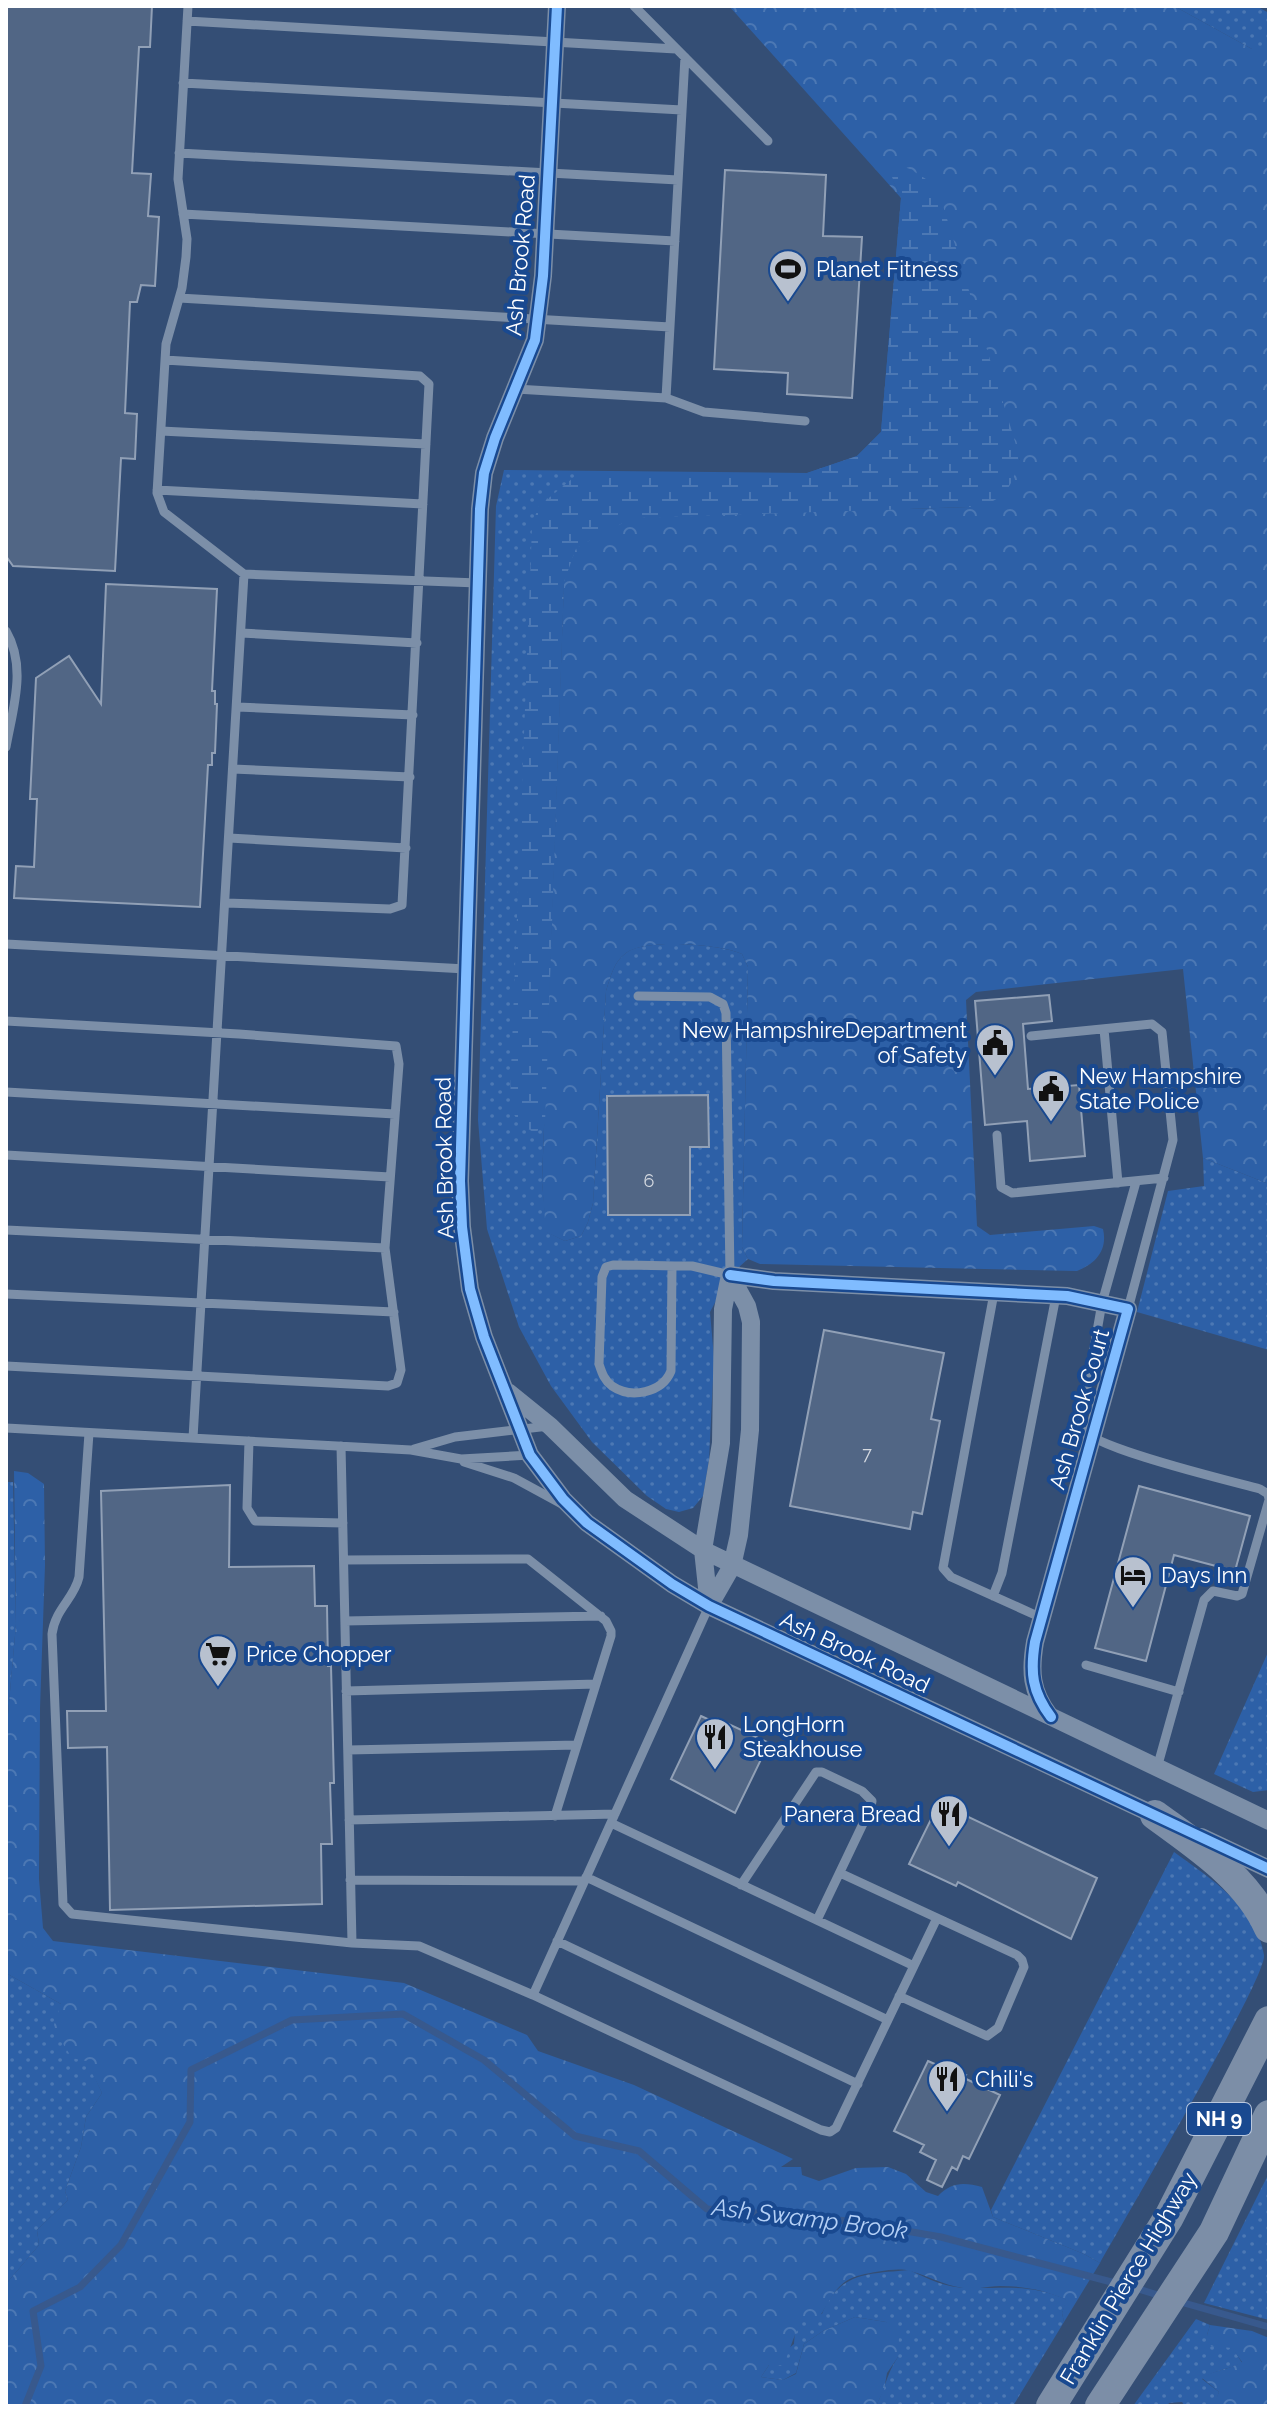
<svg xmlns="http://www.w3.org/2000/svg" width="1275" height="2412" font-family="Raleway,sans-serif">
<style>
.grass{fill:url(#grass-dots)}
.forest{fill:url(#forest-crowns)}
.wetland{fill:url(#wetland-marsh)}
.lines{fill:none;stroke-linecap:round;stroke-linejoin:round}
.stream{stroke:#38598d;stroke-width:7}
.building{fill:#516685;stroke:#91a0b6;stroke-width:2}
.service{stroke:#7c8fa8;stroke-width:9}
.minor{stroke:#7c8fa8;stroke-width:18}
.trunk{stroke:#7c8ea7;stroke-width:30}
.cycleway-casing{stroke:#194990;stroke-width:15}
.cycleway{stroke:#80bcff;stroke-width:10}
.labels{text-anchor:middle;stroke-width:8;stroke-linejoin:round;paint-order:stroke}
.number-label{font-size:18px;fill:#d4d9e0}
.shield{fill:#194990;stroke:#bac8de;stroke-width:2}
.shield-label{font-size:20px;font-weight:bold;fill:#fff}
.street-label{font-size:22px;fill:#fff;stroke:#194990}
.poi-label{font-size:22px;fill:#fff;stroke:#194990;text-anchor:start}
.water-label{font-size:24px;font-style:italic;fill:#b4d0f6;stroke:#194990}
</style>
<defs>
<pattern id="grass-dots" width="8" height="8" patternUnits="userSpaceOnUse" patternTransform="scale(2)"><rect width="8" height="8" fill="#2d60a7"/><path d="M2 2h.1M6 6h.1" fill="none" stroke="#4c78b4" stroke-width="1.8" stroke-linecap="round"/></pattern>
<pattern id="forest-crowns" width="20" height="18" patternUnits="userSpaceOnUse" patternTransform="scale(2)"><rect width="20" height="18" fill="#2d60a7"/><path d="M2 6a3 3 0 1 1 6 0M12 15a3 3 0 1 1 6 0" fill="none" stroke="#4c78b4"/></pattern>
<pattern id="wetland-marsh" width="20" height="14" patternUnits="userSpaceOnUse" patternTransform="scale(2)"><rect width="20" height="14" fill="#2d60a7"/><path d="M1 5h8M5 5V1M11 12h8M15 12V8" fill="none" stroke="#4c78b4"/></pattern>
</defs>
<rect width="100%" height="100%" fill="#344e75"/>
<path class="grass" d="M 1174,6 L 1256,6 L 1269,13 L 1269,49 L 1252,49 Z
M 895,164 L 1012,487 L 564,582 L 542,1182 L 547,1232 L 565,1241 L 581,1236 L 588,1222 L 593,1203 L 606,991 C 610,978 614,961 626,953 C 644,938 721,944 742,954 L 748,967 L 742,1247 L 748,1259 L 730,1275 L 710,1312 L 714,1358 L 709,1460 L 703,1496 L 693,1508 L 679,1512 L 666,1509 L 647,1496 L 592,1442 L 551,1386 L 519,1327 L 487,1229 L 478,1120 L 496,506 L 504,470 L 807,473 L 857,456 L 881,432 L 901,198 L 892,177 Z
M 1203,1158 L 1269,1184 L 1269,1350 L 1137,1312 L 1168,1191 L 1204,1186 Z
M 6,1482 L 13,1482 L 16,1624 L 6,1737 Z
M 1269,1650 L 1269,1790 L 1253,1792 L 1214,1774 Z
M 1174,1852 C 1210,1878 1257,1908 1264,1955 C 1268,1976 1121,2225 1100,2263 L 1084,2254 L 993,2217 L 991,2210 Z
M 6,1973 L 61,2004 L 102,2093 L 86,2117 L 81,2147 L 65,2191 L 68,2200 L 37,2230 L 39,2245 L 6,2284 Z
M 1269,2173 L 1269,2320 L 1204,2303 Z
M 909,2270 C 928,2279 947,2288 968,2288 C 1005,2289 1031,2283 1067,2300 L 1062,2313 L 1064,2322 L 1013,2406 L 876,2406 C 886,2387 886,2375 898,2357 L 886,2322 L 855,2317 L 823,2331 L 804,2344 L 796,2373 L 783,2380 L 761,2377 L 769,2365 L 794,2344 L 795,2329 L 806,2316 L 822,2314 C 839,2272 868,2274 909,2270 Z
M 1196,2319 L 1210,2325 L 1207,2335 L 1233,2348 L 1242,2363 C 1230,2369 1211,2371 1202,2379 L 1219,2392 L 1215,2404 L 1185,2406 L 1182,2402 L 1169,2403 L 1167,2406 L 1133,2406 Z"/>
<path class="forest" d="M 729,6 L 1174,6 L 1252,49 L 1269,49 L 1269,1184 L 1203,1158 L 1183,969 L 976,992 L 966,1000 L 977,1226 L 990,1235 L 1094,1226 L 1103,1229 C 1108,1251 1095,1264 1077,1271 L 760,1264 L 748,1259 L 742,1247 L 748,967 L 742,954 C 721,944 645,938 626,953 C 614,961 610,978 606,991 L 593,1203 L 588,1222 L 581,1236 L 565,1241 L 546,1232 L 542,1182 L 564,582 L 576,548 L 632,518 L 968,507 L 1020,459 L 892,177 L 901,198 Z
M 14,1471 L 28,1473 L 44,1484 L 45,1565 L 40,1708 L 39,1879 L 43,1928 L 53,1941 L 404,1983 L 527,2035 L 538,2051 L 634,2085 L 793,2159 L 781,2167 L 801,2167 L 802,2175 L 819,2181 L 856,2168 L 888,2167 L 906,2174 L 926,2192 L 938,2196 C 951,2182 964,2182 982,2187 L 993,2217 L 1084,2254 L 1100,2263 L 1064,2322 L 1062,2313 L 1066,2300 C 1046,2290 1023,2286 1000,2286 C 988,2286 976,2290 963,2288 C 942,2285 929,2276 910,2271 C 898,2267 874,2272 861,2275 C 832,2282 832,2303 815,2322 L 806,2317 C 793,2331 792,2348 783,2365 L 769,2365 L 761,2377 L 783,2380 L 796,2374 L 804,2344 L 823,2331 L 855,2317 L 886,2322 L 899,2336 L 898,2357 L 887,2373 L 884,2390 L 876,2406 L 6,2406 L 6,2284 L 39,2245 L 37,2230 L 68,2200 L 65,2191 L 81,2147 L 86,2117 L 102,2093 L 86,2061 L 72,2058 L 53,2028 L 61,2004 L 6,1973 L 6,1737 L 16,1624 Z
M 1210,2325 L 1252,2331 L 1269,2338 L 1269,2406 L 1213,2406 L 1219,2392 L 1202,2378 C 1213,2370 1229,2370 1242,2362 L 1232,2348 L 1211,2346 L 1207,2335 Z"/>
<path class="wetland" d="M 895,164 L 910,169 L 937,186 L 1020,458 C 1011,490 1004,503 969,507 L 632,518 L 576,548 L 564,582 L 545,1124 L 535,1133 C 504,1116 511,1102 511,1071 L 532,527 L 538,507 L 579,473 L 807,473 L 857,456 L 881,432 L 901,198 L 892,177 Z"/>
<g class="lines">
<path class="stream" d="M 1135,2288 L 1161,2296
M 1177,2301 L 1269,2327
M 25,2406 L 41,2366 L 33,2311 L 80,2287 L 121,2245 L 190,2122 L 191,2070 L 292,2020 L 403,2014 L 484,2060 L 575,2136 L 639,2151 L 707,2209 L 848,2221 L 941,2237 L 1119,2284"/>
</g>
<path class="building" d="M 6,6 L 152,6 L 150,47 L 139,47 L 132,173 L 151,174 L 148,216 L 159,217 L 155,286 L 141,285 L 137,302 L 130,302 L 125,413 L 137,414 L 135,459 L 121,458 L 115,571 L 13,566 L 6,556 Z
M 725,170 L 826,175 L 823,236 L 862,237 L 852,398 L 787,394 L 788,373 L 714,369 Z
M 106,584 L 217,589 L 212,691 L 215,691 L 215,704 L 217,704 L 215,753 L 212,753 L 212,765 L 208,765 L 200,907 L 14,898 L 16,866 L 34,867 L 37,799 L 30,799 L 36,678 L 69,656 L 101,704 Z
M 1049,995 L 1052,1021 L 1023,1024 L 1028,1089 L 1079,1085 L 1085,1156 L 1030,1161 L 1027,1121 L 985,1125 L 975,1001 Z
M 708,1095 L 709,1147 L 690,1147 L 690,1215 L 608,1215 L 607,1096 Z
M 824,1330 L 944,1353 L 931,1419 L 940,1421 L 922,1514 L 913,1512 L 910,1529 L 790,1506 Z
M 230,1485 L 229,1567 L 314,1566 L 315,1606 L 327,1606 L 328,1666 L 331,1666 L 334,1783 L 330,1783 L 332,1844 L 321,1844 L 322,1904 L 110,1910 L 107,1747 L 68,1748 L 67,1711 L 106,1711 L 101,1491 Z
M 1139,1486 L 1250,1516 L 1235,1571 L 1174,1555 L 1146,1661 L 1095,1648 Z
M 701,1716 L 716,1723 L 718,1719 L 769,1743 L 735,1813 L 671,1779 Z
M 939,1803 L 1097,1878 L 1071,1939 L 958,1882 L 956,1886 L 909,1864 Z
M 928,2061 L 946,2069 L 948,2066 L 966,2075 L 964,2078 L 1000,2095 L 969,2159 L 963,2156 L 957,2170 L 952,2167 L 942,2187 L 927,2180 L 936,2160 L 920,2152 L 924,2145 L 894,2131 Z"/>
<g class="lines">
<path class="service" d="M 188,6 L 178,179 L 187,239 L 186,257 L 182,288 L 166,344 L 157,493 L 164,512 L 244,574 L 478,583
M 634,6 L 768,141
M 187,21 L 676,49
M 183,83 L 682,110
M 179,153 L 678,180
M 183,214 L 675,241
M 179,298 L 670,327
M 165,360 L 420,376 L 429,384 L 402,905 L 390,909 L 226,903
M 516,389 L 666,398 L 704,412 L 805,421
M 666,398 L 685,57
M 161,431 L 426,444
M 157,490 L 423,504
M 6,631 C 27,667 13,708 6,747
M 241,633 L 417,643
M 237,707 L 413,715
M 233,769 L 410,777
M 229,838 L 406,848
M 6,944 L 466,969
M 638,996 L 710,997 L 723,1004 L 726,1013 L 730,1275 L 692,1266 C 665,1266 639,1265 613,1265 L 606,1267 L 602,1277 L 599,1364 C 602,1373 604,1380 612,1386 C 631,1399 662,1393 671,1371 L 672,1266
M 6,1021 L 239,1034 L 396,1046 L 399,1064 L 385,1248 L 401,1370 L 397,1383 L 388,1386 L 6,1366
M 1104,1029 L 1118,1183
M 1031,1036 L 1152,1024 L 1162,1032 L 1173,1140 L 1128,1309
M 6,1092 L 395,1114
M 997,1135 L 1001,1187 L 1012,1193 L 1164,1178
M 6,1155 L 390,1177
M 1136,1182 L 1102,1303 L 1080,1427 C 1090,1448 1231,1481 1260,1489 L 1268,1494 L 1269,1499
M 6,1230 L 385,1248
M 994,1293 L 943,1568 L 951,1577 L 1042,1618
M 6,1294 L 394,1312
M 6,1428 L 411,1450 L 461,1459 L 530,1455
M 89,1433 L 79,1577 C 74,1599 55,1609 52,1634 L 63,1904 L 72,1914 L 352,1943 L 419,1946 L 533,1995 L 821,2130 L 830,2132 L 836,2128 L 937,1918
M 193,1438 L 244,574
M 249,1441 L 247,1508 L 255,1521 L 343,1523
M 341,1446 L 352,1943
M 414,1449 L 455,1437 L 549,1426
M 464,1462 L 514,1478 L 560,1503
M 344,1560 L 528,1559 L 606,1621 L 611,1631 L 611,1636 L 555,1816
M 993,1596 L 1002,1573 L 1056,1296
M 345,1621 L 601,1616
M 1086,1665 L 1179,1692
M 346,1691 L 596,1684
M 348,1750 L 577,1745
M 1157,1768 L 1204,1600 L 1213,1591 L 1237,1596 L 1242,1594 L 1269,1500
M 349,1820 L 615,1814
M 611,1823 L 914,1966
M 840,1873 L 1017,1955 L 1022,1960 L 1024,1967 L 998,2028 L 987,2036 L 899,1996
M 586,1877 L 888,2020
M 350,1880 L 584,1881
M 741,1885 L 816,1772 L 822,1772 L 862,1791 L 872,1801 L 871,1807 L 817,1920
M 557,1941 L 858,2084
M 533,1995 L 709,1606"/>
<path class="minor" d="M 557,6 L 543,276 L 535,340 L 495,438 L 484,473 L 480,509 L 460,1181 L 462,1227 L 470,1289 L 484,1337 L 530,1455 L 563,1499 L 587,1523 L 672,1584 L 709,1606 L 1163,1819
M 730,1275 L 774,1281 L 1067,1296 L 1128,1309 L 1035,1642 C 1030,1671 1031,1691 1049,1715
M 508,1392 L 550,1426 L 625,1499 L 703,1550 L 1269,1821
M 709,1606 L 732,1566 L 739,1535 L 750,1430 L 751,1322 L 747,1306 L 730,1275
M 709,1606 L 703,1550 L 721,1443 L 723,1309 L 730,1275
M 1201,1837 L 1269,1869"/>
<path class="trunk" d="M 1155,1815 C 1197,1846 1247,1878 1269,1928
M 1051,2406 L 1169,2217 L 1269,2021
M 1100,2406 L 1214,2232 L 1269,2115"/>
<g class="cycleway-casing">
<path id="cycleway" d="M 557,6 L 543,276 L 535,340 L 495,438 L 484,473 L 480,509 L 460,1181 L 462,1227 L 470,1289 L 484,1337 L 530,1455 L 563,1499 L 587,1523 L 672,1584 L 709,1606 L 1269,1869
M 730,1275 L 774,1281 L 1067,1296 L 1128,1309 L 1035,1642 C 1030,1672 1032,1692 1051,1717"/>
</g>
<use href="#cycleway" class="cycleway"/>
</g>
<defs>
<g id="stadium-pin" transform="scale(2)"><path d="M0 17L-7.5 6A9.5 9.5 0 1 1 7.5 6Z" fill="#b8c1cf" stroke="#194990"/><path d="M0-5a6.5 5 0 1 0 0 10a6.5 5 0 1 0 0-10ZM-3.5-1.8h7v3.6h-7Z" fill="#111"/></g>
<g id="civic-pin" transform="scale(2)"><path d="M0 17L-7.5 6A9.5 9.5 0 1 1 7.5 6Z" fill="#b8c1cf" stroke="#194990"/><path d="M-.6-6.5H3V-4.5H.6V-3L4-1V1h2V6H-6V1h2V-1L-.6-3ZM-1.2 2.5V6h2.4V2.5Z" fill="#111"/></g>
<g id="hotel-pin" transform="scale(2)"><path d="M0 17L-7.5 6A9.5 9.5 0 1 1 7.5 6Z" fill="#b8c1cf" stroke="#194990"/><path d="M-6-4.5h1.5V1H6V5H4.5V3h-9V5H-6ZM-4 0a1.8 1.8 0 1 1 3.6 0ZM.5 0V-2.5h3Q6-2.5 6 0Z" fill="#111"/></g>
<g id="supermarket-pin" transform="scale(2)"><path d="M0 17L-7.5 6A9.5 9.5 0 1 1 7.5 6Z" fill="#b8c1cf" stroke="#194990"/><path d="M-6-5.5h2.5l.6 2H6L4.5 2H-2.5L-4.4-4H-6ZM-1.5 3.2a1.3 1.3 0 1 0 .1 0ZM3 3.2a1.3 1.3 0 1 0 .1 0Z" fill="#111"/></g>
<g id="restaurant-pin" transform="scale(2)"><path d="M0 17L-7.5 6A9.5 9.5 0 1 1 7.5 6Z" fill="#b8c1cf" stroke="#194990"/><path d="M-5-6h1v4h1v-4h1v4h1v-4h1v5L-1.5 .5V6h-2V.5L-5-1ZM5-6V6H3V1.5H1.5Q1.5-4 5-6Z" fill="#111"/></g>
</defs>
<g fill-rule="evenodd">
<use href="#stadium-pin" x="788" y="269"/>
<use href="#civic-pin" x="995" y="1043"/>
<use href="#civic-pin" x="1051" y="1089"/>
<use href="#hotel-pin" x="1133" y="1575"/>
<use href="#supermarket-pin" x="218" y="1654"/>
<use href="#restaurant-pin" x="715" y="1737"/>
<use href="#restaurant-pin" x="949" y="1814"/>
<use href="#restaurant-pin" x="947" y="2079"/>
</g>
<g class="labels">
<g class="number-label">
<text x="649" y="1187">6</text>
<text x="867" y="1460">7</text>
</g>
<rect class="shield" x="1187" y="2103" width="64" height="32" rx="6"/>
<g class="shield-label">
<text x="1219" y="2126">NH 9</text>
</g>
<g class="street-label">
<text transform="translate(520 255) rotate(-85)" y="8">Ash Brook Road</text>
<text transform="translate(444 1158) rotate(-91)" y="8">Ash Brook Road</text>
<text transform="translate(1079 1409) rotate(-74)" y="8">Ash Brook Court</text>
<text transform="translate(855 1652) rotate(25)" y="8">Ash Brook Road</text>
<text transform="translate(1128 2278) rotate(-59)" y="8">Franklin Pierce Highway</text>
</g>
<g class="poi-label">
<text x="816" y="277">Planet Fitness</text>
<text x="967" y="1038" text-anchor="end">New HampshireDepartment<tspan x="967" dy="25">of Safety</tspan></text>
<text x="1079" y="1084">New Hampshire<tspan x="1079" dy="25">State Police</tspan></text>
<text x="1161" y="1583">Days Inn</text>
<text x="246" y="1662">Price Chopper</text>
<text x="743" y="1732">LongHorn<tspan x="743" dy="25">Steakhouse</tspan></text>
<text x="921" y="1822" text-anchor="end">Panera Bread</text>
<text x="975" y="2087">Chili's</text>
</g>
<g class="water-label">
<text transform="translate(810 2219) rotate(7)" y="8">Ash Swamp Brook</text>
</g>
</g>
<rect width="1275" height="2412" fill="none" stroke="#ffffff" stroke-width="16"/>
</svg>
